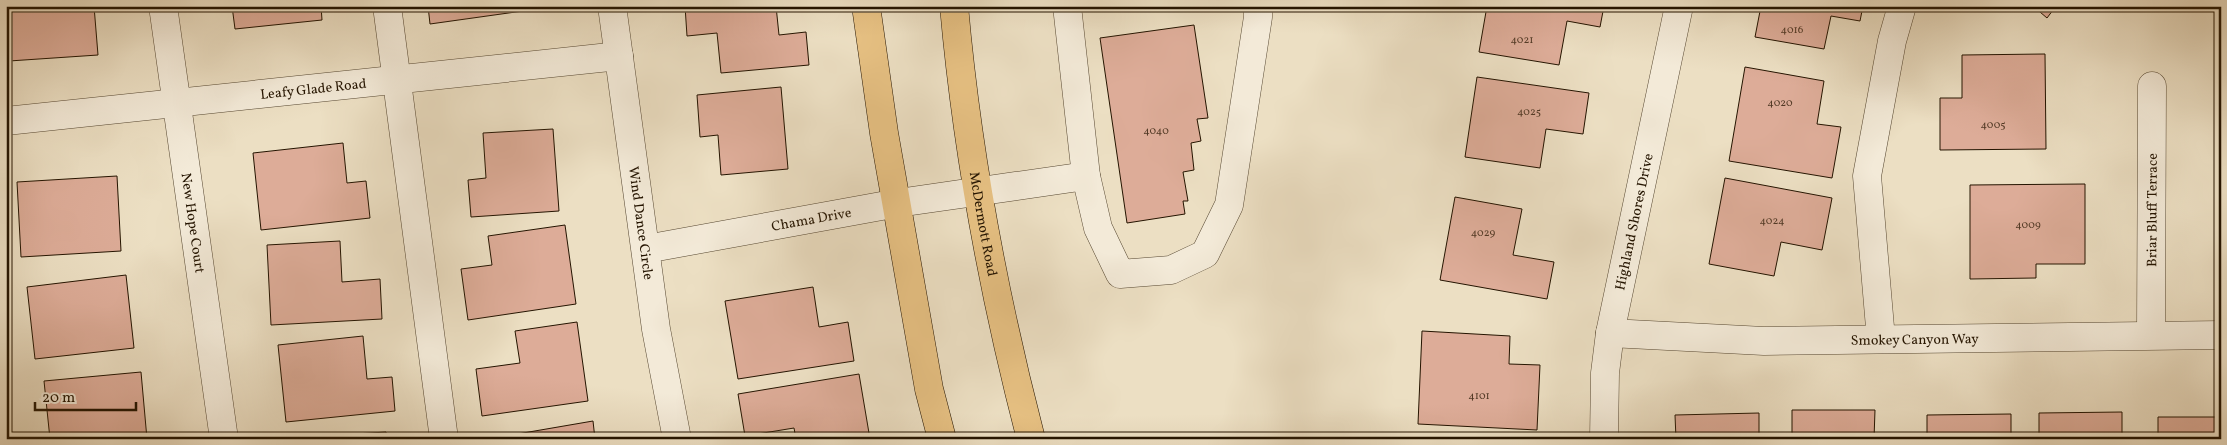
<svg xmlns="http://www.w3.org/2000/svg" width="2227" height="445" font-family="Vollkorn,serif">
<style>
.building{fill:#ddac98;stroke:#241400}
.lines{fill:none;stroke-linecap:round;stroke-linejoin:round}
.minor-casing{stroke:#564731;stroke-width:29}
.major-casing{stroke:#241400;stroke-width:29}
.minor{stroke:#f3ead8;stroke-width:28}
.major{stroke:#e6c082;stroke-width:28}
.labels{text-anchor:middle;stroke-width:4;stroke-linejoin:round;paint-order:stroke}
.number-label{font-size:11px;fill:#523a26}
.street-label{font-size:14px;fill:#241400;stroke:#f3ead8}
</style>
<rect width="100%" height="100%" fill="#ecdfc3"/>
<filter id="stains"><feTurbulence type="fractalNoise" baseFrequency=".004" numOctaves="4"/><feColorMatrix values="0 0 0 0 .2 0 0 0 0 .09 0 0 0 0 .02 0 0 0 .5 -.17"/></filter>
<radialGradient id="worn" r=".72"><stop offset=".6" stop-color="#630" stop-opacity="0"/><stop offset="1" stop-color="#630" stop-opacity=".3"/></radialGradient>
<path class="building" d="M 6,6 L 94,6 L 98,55 L 9,61 Z
M 232,6 L 321,6 L 322,20 L 235,29 Z
M 428,6 L 536,6 L 537,9 L 430,24 Z
M 685,6 L 776,6 L 779,35 L 806,32 L 809,65 L 721,73 L 717,33 L 687,36 Z
M 1487,6 L 1604,6 L 1600,27 L 1567,21 L 1559,65 L 1479,52 Z
M 1761,6 L 1863,6 L 1860,21 L 1831,16 L 1824,49 L 1755,37 Z
M 2033,6 L 2056,6 L 2047,18 Z
M 1194,25 L 1208,118 L 1197,119 L 1201,141 L 1191,143 L 1194,170 L 1183,172 L 1188,201 L 1183,201 L 1185,214 L 1127,223 L 1100,38 Z
M 2045,54 L 2046,149 L 1940,150 L 1940,98 L 1962,98 L 1962,55 Z
M 1745,67 L 1824,81 L 1817,124 L 1841,127 L 1832,178 L 1729,161 Z
M 1477,77 L 1589,93 L 1583,134 L 1546,129 L 1540,168 L 1465,157 Z
M 781,87 L 788,169 L 721,175 L 718,135 L 700,137 L 697,95 Z
M 553,129 L 559,211 L 471,217 L 468,180 L 486,178 L 483,133 Z
M 343,143 L 347,183 L 366,181 L 370,218 L 261,230 L 253,153 Z
M 117,176 L 121,251 L 21,257 L 17,182 Z
M 1725,178 L 1832,198 L 1822,250 L 1781,242 L 1774,276 L 1709,264 Z
M 2085,184 L 2085,264 L 2036,264 L 2036,278 L 1970,279 L 1970,185 Z
M 1455,197 L 1522,209 L 1513,255 L 1554,262 L 1547,299 L 1440,280 Z
M 565,225 L 576,304 L 468,320 L 461,269 L 492,265 L 488,236 Z
M 340,241 L 342,282 L 380,279 L 382,319 L 271,325 L 267,245 Z
M 126,275 L 134,348 L 35,359 L 27,287 Z
M 813,287 L 819,327 L 848,322 L 854,361 L 738,379 L 725,301 Z
M 577,322 L 588,401 L 482,416 L 476,369 L 520,363 L 515,331 Z
M 1422,331 L 1510,336 L 1509,364 L 1540,365 L 1537,430 L 1418,424 Z
M 363,336 L 367,379 L 392,377 L 395,411 L 286,422 L 278,345 Z
M 141,372 L 147,439 L 50,439 L 44,381 Z
M 859,374 L 870,439 L 796,439 L 794,428 L 745,436 L 738,394 Z
M 1792,410 L 1875,410 L 1874,439 L 1792,439 Z
M 2122,412 L 2122,439 L 2039,439 L 2039,413 Z
M 1759,413 L 1759,439 L 1676,439 L 1675,415 Z
M 2011,414 L 2011,439 L 1927,439 L 1927,415 Z
M 2158,417 L 2221,417 L 2221,439 L 2158,439 Z
M 593,421 L 595,439 L 494,439 L 494,438 Z
M 386,432 L 387,439 L 293,439 L 293,438 Z"/>
<g class="lines">
<g class="minor-casing">
<g id="minor">
<path id="s1" d="M 163,6 L 224,439"/>
<path d="M 387,6 L 444,439"/>
<path id="s2" d="M 612,6 L 656,329 L 677,439"/>
<path d="M 1067,6 L 1086,176"/>
<path id="s3" d="M 6,121 L 619,56"/>
<path id="s4" d="M 646,249 L 898,203 L 1086,176 L 1098,228 L 1120,274 L 1171,270 L 1205,254 L 1229,205 L 1258,17 L 1258,6"/>
<path id="s5" d="M 1610,333 L 1764,341 L 2221,335"/>
<path id="s6" d="M 2151,335 L 2152,86"/>
<path d="M 1881,339 L 1867,176 L 1892,41 L 1902,6"/>
<path id="s7" d="M 1604,439 L 1605,373 L 1610,333 L 1679,6"/>
</g>
</g>
<g class="major-casing">
<g id="major">
<path d="M 866,6 L 884,133 L 929,389 L 942,439"/>
<path id="s8" d="M 954,6 C 967,153 994,297 1031,439"/>
</g>
</g>
<use href="#minor" class="minor"/>
<use href="#major" class="major"/>
</g>
<g class="labels">
<g class="number-label">
<text x="1792" y="33">4016</text>
<text x="1522" y="43">4021</text>
<text x="1780" y="106">4020</text>
<text x="1529" y="115">4025</text>
<text x="1993" y="128">4005</text>
<text x="1156" y="134">4040</text>
<text x="1772" y="224">4024</text>
<text x="2028" y="228">4009</text>
<text x="1483" y="236">4029</text>
<text x="1479" y="399">4101</text>
</g>
<g class="street-label">
<text dy="5" stroke="none"><textPath href="#s3" startOffset="309">Leafy Glade Road</textPath></text>
<text dy="5" stroke="none"><textPath href="#s6" startOffset="125">Briar Bluff Terrace</textPath></text>
<text dy="5" stroke="none"><textPath href="#s4" startOffset="168">Chama Drive</textPath></text>
<text dy="5" stroke="none"><textPath href="#s7" startOffset="220">Highland Shores Drive</textPath></text>
<text dy="5" stroke="none"><textPath href="#s1" startOffset="219">New Hope Court</textPath></text>
<text dy="5" stroke="none"><textPath href="#s2" startOffset="219">Wind Dance Circle</textPath></text>
<text dy="5" stroke="none"><textPath href="#s8" startOffset="220">McDermott Road</textPath></text>
<text dy="5" stroke="none"><textPath href="#s5" startOffset="305">Smokey Canyon Way</textPath></text>
</g>
</g>
<rect width="2227" height="445" fill="none" stroke="#ecdfc3" stroke-width="25"/>
<rect x="8" y="8" width="2212" height="430" fill="none" stroke="#241400" stroke-width="2.5"/>
<rect x="12" y="12" width="2202" height="420" fill="none" stroke="#241400"/>
<path d="M35 402v8h101v-8" fill="none" stroke="#241400" stroke-width="2.5"/>
<text x="42" y="402" font-size="15" fill="#241400" stroke="#f3ead8" stroke-width="4" paint-order="stroke">20 m</text>
<rect width="100%" height="100%" filter="url(#stains)"/>
<rect width="100%" height="100%" fill="url(#worn)"/>
</svg>
